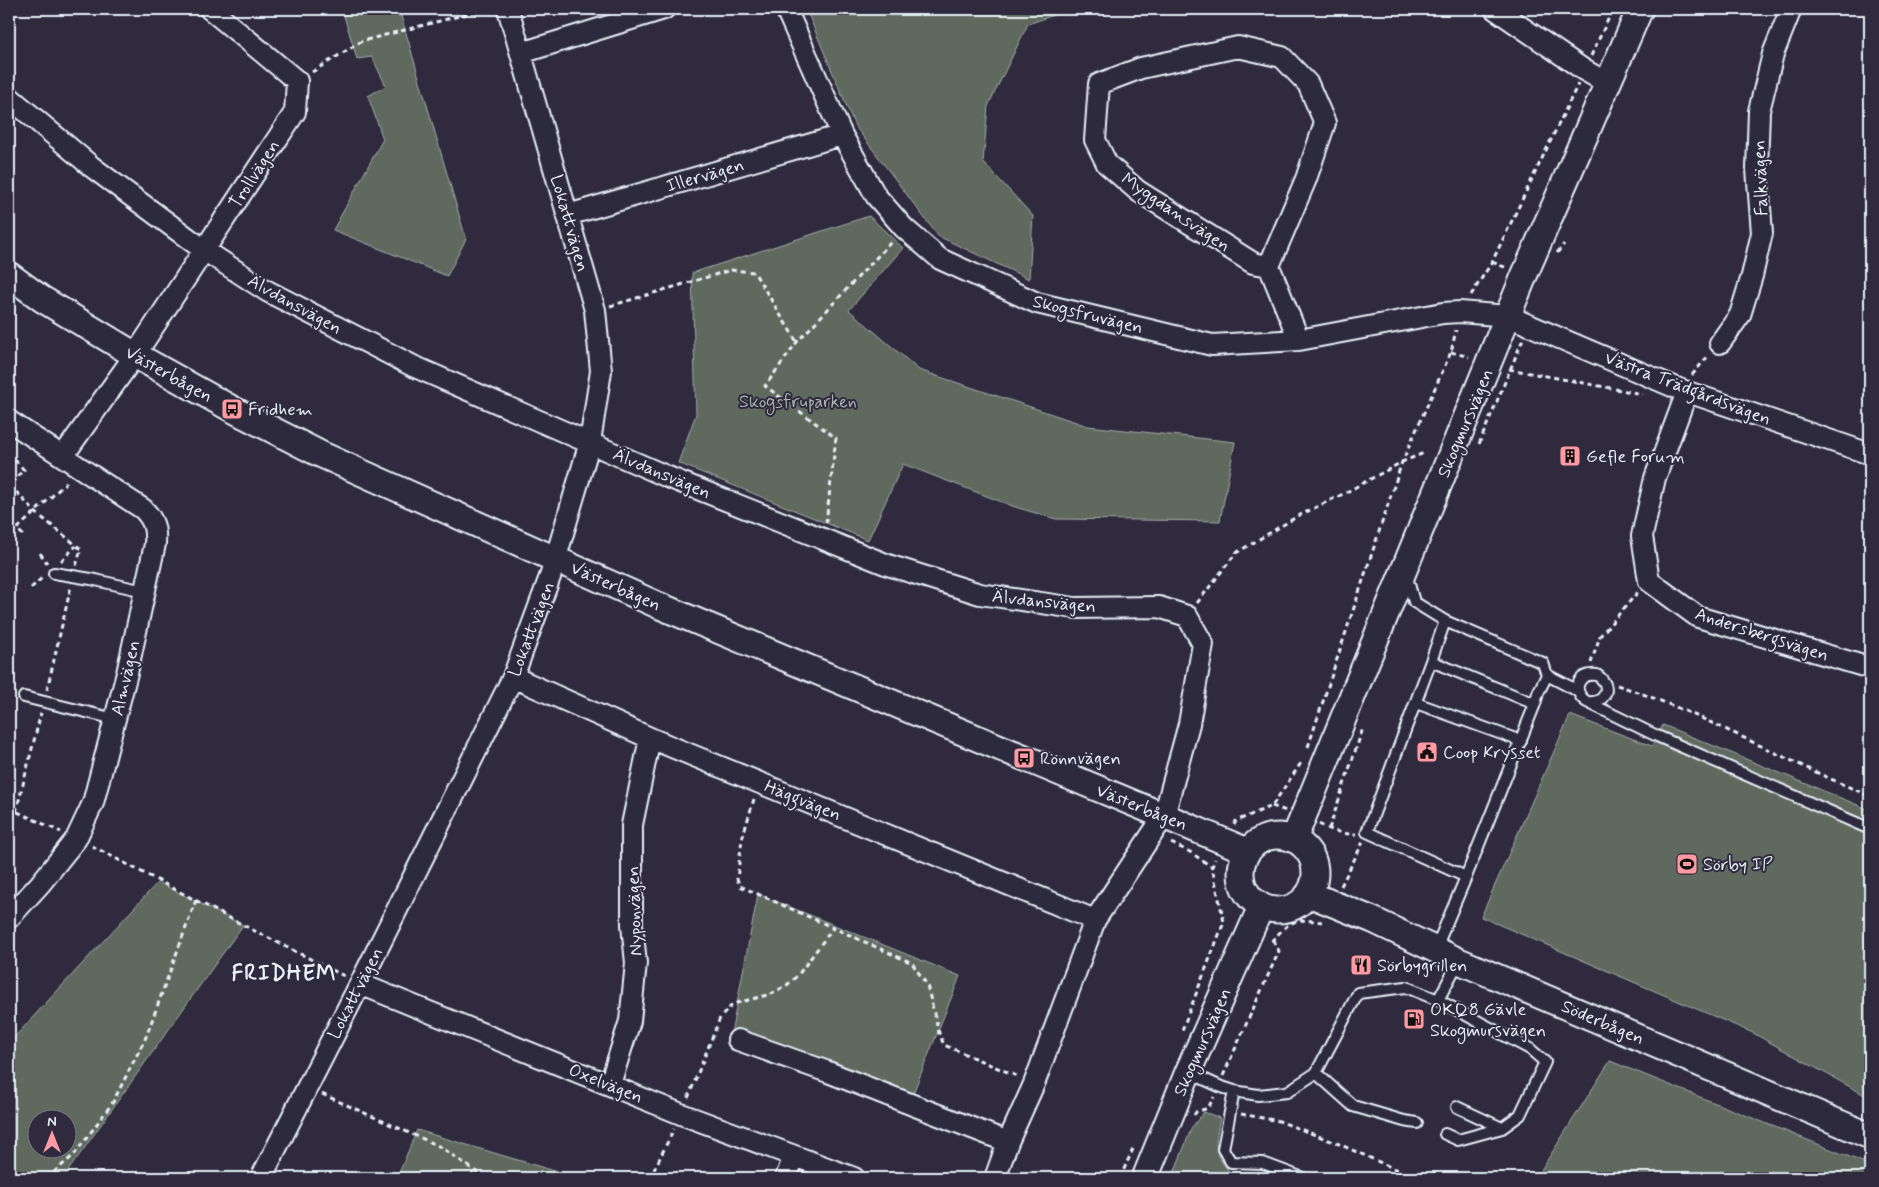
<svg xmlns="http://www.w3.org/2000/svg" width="1879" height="1187" font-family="Mynerve,sans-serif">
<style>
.green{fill:#60695d;stroke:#a4adaa;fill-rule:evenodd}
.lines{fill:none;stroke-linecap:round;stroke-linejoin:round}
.service-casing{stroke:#e8f1f8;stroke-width:14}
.minor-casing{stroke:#e8f1f8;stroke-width:24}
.tertiary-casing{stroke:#e8f1f8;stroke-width:29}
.path{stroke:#e8f1f8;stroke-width:3;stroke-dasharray:5 4;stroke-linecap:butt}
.service{stroke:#2f2a3d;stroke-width:10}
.minor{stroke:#2f2a3d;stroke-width:20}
.tertiary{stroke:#2f2a3d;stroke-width:25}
.labels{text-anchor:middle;stroke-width:4;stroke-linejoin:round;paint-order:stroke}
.street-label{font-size:18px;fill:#e8f1f8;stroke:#2f2a3d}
.park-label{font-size:18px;fill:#abb4b2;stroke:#2f2a3d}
.poi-label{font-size:18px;fill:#e8f1f8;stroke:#2f2a3d;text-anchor:start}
.district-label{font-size:22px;font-weight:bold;letter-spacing:1px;fill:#e8f1f8;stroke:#2f2a3d}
</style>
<rect width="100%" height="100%" fill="#2f2a3d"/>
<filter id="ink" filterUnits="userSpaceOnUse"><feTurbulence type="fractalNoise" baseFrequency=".02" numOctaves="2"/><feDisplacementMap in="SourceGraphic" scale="10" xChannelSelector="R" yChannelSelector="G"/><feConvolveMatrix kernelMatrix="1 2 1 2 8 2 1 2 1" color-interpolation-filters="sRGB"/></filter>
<g filter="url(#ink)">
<path class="green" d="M 342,9 L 399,9 L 466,239 L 447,276 L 333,230 L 383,139 L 368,96 L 386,86 L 372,57 L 357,59 Z
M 806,9 L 1071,9 L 1028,24 L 988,106 L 983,162 L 1033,216 L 1029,279 L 938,236 L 855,126 Z
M 869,216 L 903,248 L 849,310 L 919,370 L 1088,426 L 1235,442 L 1220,521 L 1056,519 L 1015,507 L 903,464 L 868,540 L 678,463 L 696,414 L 692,273 Z
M 1570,715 L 1652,746 L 1663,725 L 1870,810 L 1870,1098 L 1753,1033 L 1481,917 Z
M 158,882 L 243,925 L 63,1178 L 9,1178 L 9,1043 ZM 38,1120 L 68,1120 L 68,1150 L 38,1150 Z
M 758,894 L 960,976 L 910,1101 L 731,1034 Z
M 1610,1061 L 1870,1165 L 1870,1178 L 1536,1178 Z
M 1204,1112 L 1220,1118 C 1216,1142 1211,1152 1229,1171 L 1226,1178 L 1172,1178 L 1192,1127 Z
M 417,1130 L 578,1178 L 397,1178 Z"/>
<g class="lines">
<g class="service-casing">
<path id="service" d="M 54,573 L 91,579 L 144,591
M 1407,577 L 1414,602 L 1445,621 L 1431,661
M 1445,621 L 1543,663 L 1547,675 L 1538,693 L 1535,704
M 1547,675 L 1578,691
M 24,697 L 115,719
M 1587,702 C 1606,704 1613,686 1597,675 C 1577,672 1571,692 1587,702 L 1657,736 L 1870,829
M 1416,703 L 1521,741
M 1435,950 L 1466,877 L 1535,704 L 1431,661 L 1367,832 L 1466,877
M 1438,1000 L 1530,1049 L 1545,1062 L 1520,1115 L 1502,1128 L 1458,1140 L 1445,1134
M 1188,1072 L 1219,1086 L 1234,1091 L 1258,1095 L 1287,1092 L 1316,1073 L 1358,993 L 1406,987 L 1438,1000 L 1459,961
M 1316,1073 L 1353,1106 L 1404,1121 L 1417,1123
M 1234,1091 L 1223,1149 L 1231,1162 L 1263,1163 L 1303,1178
M 1457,1107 L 1502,1128"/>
</g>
<g class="minor-casing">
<path id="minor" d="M 786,9 L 842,135 L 876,196 L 904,228 L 940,259 L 1037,303 L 1212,345 L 1299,340 L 1443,313 L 1460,312 L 1508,316 L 1679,389 L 1870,454
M 1495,9 L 1584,70 L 1607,83
M 521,53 L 664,9
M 9,97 L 92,167 L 204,250 L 267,291 L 413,366 L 668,477 L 888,565 L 980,594 L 1075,608 L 1159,607 L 1187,616 L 1203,644 L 1189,724 L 1164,816 L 1095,920 L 1034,1084 L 1008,1142 L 995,1178
M 568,215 L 842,135
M 1269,266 L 1253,263 L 1138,191 L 1107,164 L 1095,140 L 1099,84 L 1141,68 L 1238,47 L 1282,57 L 1308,84 L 1325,123 L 1306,179 L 1269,266 L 1299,340
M 1720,343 L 1740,315 L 1752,276 L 1762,233 L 1757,169 L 1759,111 L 1773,54 L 1791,9
M 1687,392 L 1655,478 L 1642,536 L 1649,581 L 1698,617 L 1870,668
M 9,421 L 143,509 C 154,520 156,529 155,544 L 127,673 L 93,803 L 76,839 L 40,884 L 9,918
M 63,456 L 135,355 L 295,112 L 297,81 L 210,9
M 513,677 L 650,738 L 1095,920
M 360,984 L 681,1114 L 854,1178
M 738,1040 L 828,1072 L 1008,1142
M 610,1084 L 630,1021 L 636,963 L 632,925 L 632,825 L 650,738
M 261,1178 L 360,984 L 513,677 L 551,574 L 590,442 L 601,371 L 595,310 L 508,9
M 786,1178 L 794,1156"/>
</g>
<g class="tertiary-casing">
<path id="tertiary" d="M 9,275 L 42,299 L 135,355 L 232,409 L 320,454 L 660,606 L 1164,816 L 1247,851
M1241 873a37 37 0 1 1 74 0a37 37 0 1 1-74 0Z
M 1294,839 L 1524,276 L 1640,9
M 1309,894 L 1373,920 L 1459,961 L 1870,1136
M 1145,1178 L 1188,1072 L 1261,907"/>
</g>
<path class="path" d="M 1591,56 L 1613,9
M 312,72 L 362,41 L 486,9
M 1557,253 L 1564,244
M 1492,262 L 1507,268
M 1471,295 L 1492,262 L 1578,84
M 610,306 L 731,270 L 754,272 L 797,342
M 1451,352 L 1469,357
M 1509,369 L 1642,394
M 1692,375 L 1709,355
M 1479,444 L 1523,339
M 9,453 L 24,470 L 9,484 L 35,512 L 81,549 L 76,566
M 826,523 L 836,438 L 765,386 L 797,342 L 892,241
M 23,535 L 17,529 L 68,481
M 40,553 L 47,563
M 61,561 L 76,546
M 31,588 L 43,577
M 1197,603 L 1236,553 L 1298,516 L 1341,495 L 1402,462 L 1424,453
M 1591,663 L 1600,636 L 1638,592
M 1617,685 C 1705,714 1785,761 1870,796
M 47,690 L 71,586
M 1308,747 L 1402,462 L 1451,352 L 1456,330
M 754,799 L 742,839 L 737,879 L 740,886 L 912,963 L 927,985 L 939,1033 L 944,1045 L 1019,1077
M 1272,806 L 1286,811
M 9,808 L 61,832
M 16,812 L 41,713
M 1319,824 C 1330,830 1344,835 1356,834
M 1234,825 L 1236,821 L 1272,806 L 1303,760
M 1329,829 L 1363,728
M 1171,843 L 1190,852 L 1212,867
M 92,846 L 243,925 L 346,977
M 1341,886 L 1363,842
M 1271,940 L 1273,940 C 1290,920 1296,918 1322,922
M 1182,1030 L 1224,922 L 1212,867 L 1215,859
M 1223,1076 L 1279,951 L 1273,940
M 322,1094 L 441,1147 L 485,1178
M 688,1098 L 720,1018 L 733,1004 L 771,994 L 786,986 L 798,975 L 833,928
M 1241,1114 L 1279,1121 L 1339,1144 L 1415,1178
M 1194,1115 L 1196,1112 L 1208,1108 L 1214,1097
M 47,1178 L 74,1155 L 113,1102 L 146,1037 L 196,900
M 650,1178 L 674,1129
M 1120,1178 L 1133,1149"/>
<use href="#service" class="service"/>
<use href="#minor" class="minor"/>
<use href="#tertiary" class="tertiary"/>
</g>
</g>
<defs>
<g id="bus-square" transform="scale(1.125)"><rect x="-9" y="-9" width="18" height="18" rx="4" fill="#ff9aa2" stroke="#2f2a3d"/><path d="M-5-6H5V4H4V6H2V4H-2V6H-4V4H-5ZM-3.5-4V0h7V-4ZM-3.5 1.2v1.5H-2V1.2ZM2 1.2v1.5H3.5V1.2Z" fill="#111"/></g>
<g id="building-square" transform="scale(1.125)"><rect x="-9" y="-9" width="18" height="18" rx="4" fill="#ff9aa2" stroke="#2f2a3d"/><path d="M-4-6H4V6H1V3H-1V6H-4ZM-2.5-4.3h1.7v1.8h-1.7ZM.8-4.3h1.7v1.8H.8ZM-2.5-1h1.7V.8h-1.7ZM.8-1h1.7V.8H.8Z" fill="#111"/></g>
<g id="civic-square" transform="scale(1.125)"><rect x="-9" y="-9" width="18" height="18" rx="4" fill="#ff9aa2" stroke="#2f2a3d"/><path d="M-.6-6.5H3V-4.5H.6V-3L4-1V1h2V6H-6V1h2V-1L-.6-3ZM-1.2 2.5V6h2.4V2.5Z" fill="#111"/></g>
<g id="stadium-square" transform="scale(1.125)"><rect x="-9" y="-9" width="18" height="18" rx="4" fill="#ff9aa2" stroke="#2f2a3d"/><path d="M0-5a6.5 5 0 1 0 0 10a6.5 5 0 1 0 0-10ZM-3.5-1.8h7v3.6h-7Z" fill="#111"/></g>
<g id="restaurant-square" transform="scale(1.125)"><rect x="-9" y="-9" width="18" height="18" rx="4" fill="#ff9aa2" stroke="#2f2a3d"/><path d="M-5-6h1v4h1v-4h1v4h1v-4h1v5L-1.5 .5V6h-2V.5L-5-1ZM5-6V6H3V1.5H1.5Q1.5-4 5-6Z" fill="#111"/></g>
<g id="fuel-square" transform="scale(1.125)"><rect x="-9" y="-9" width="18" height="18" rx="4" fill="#ff9aa2" stroke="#2f2a3d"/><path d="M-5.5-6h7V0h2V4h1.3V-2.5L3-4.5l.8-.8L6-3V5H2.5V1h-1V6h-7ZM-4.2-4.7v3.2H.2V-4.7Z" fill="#111"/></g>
</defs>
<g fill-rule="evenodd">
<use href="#bus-square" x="232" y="409"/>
<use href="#building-square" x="1570" y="456"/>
<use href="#civic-square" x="1427" y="752"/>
<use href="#bus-square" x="1024" y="758"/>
<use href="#stadium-square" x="1687" y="864"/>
<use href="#restaurant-square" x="1361" y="965"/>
<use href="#fuel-square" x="1414" y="1019"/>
</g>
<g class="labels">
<g class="street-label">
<text transform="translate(254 174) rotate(-57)" y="6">Trollvägen</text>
<text transform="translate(705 175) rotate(-16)" y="6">Illervägen</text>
<text transform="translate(1760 178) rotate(-92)" y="6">Falkvägen</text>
<text transform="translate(1176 212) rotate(34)" y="6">Myggdansvägen</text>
<text transform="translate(570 223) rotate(74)" y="6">Lokattvägen</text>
<text transform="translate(295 304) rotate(29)" y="6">Älvdansvägen</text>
<text transform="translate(1088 314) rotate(14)" y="6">Skogsfruvägen</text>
<text transform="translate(169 374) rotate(29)" y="6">Västerbågen</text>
<text transform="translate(1688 388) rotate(21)" y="6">Västra Trädgårdsvägen</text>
<text transform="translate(1465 423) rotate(-67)" y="6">Skogmursvägen</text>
<text transform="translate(662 473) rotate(23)" y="6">Älvdansvägen</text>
<text transform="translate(616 586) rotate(24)" y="6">Västerbågen</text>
<text transform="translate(1044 601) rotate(6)" y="6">Älvdansvägen</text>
<text transform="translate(531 629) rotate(-69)" y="6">Lokattvägen</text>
<text transform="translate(1762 634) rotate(18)" y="6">Andersbergsvägen</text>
<text transform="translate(125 678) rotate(-77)" y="6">Almvägen</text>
<text transform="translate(803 800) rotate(22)" y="6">Häggvägen</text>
<text transform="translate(1142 807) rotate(22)" y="6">Västerbågen</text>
<text transform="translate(634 911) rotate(-92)" y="6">Nyponvägen</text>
<text transform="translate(355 993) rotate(-63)" y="6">Lokattvägen</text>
<text transform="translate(1603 1022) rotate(23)" y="6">Söderbågen</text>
<text transform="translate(1202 1042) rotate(-66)" y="6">Skogmursvägen</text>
<text transform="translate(606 1083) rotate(22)" y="6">Oxelvägen</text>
</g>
<g class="park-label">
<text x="798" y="407">Skogsfruparken</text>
</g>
<g class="poi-label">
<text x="248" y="415">Fridhem</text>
<text x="1586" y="462">Gefle Forum</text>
<text x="1443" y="758">Coop Krysset</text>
<text x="1040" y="764">Rönnvägen</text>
<text x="1703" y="870">Sörby IP</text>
<text x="1377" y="971">Sörbygrillen</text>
<text x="1430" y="1015">OKQ8 Gävle<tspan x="1430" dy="21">Skogmursvägen</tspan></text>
</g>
<g class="district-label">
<text x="284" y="980">FRIDHEM</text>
</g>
</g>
<rect width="1879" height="1187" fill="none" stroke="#2f2a3d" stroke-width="30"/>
<rect x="15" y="15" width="1849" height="1157" fill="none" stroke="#e8f1f8" stroke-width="2" filter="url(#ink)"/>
<g transform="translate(52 1134)"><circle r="24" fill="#2f2a3d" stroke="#797a88"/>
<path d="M0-4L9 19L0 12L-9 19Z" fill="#ff9aa2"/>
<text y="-8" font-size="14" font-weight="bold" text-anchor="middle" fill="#e8f1f8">N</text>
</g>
</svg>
